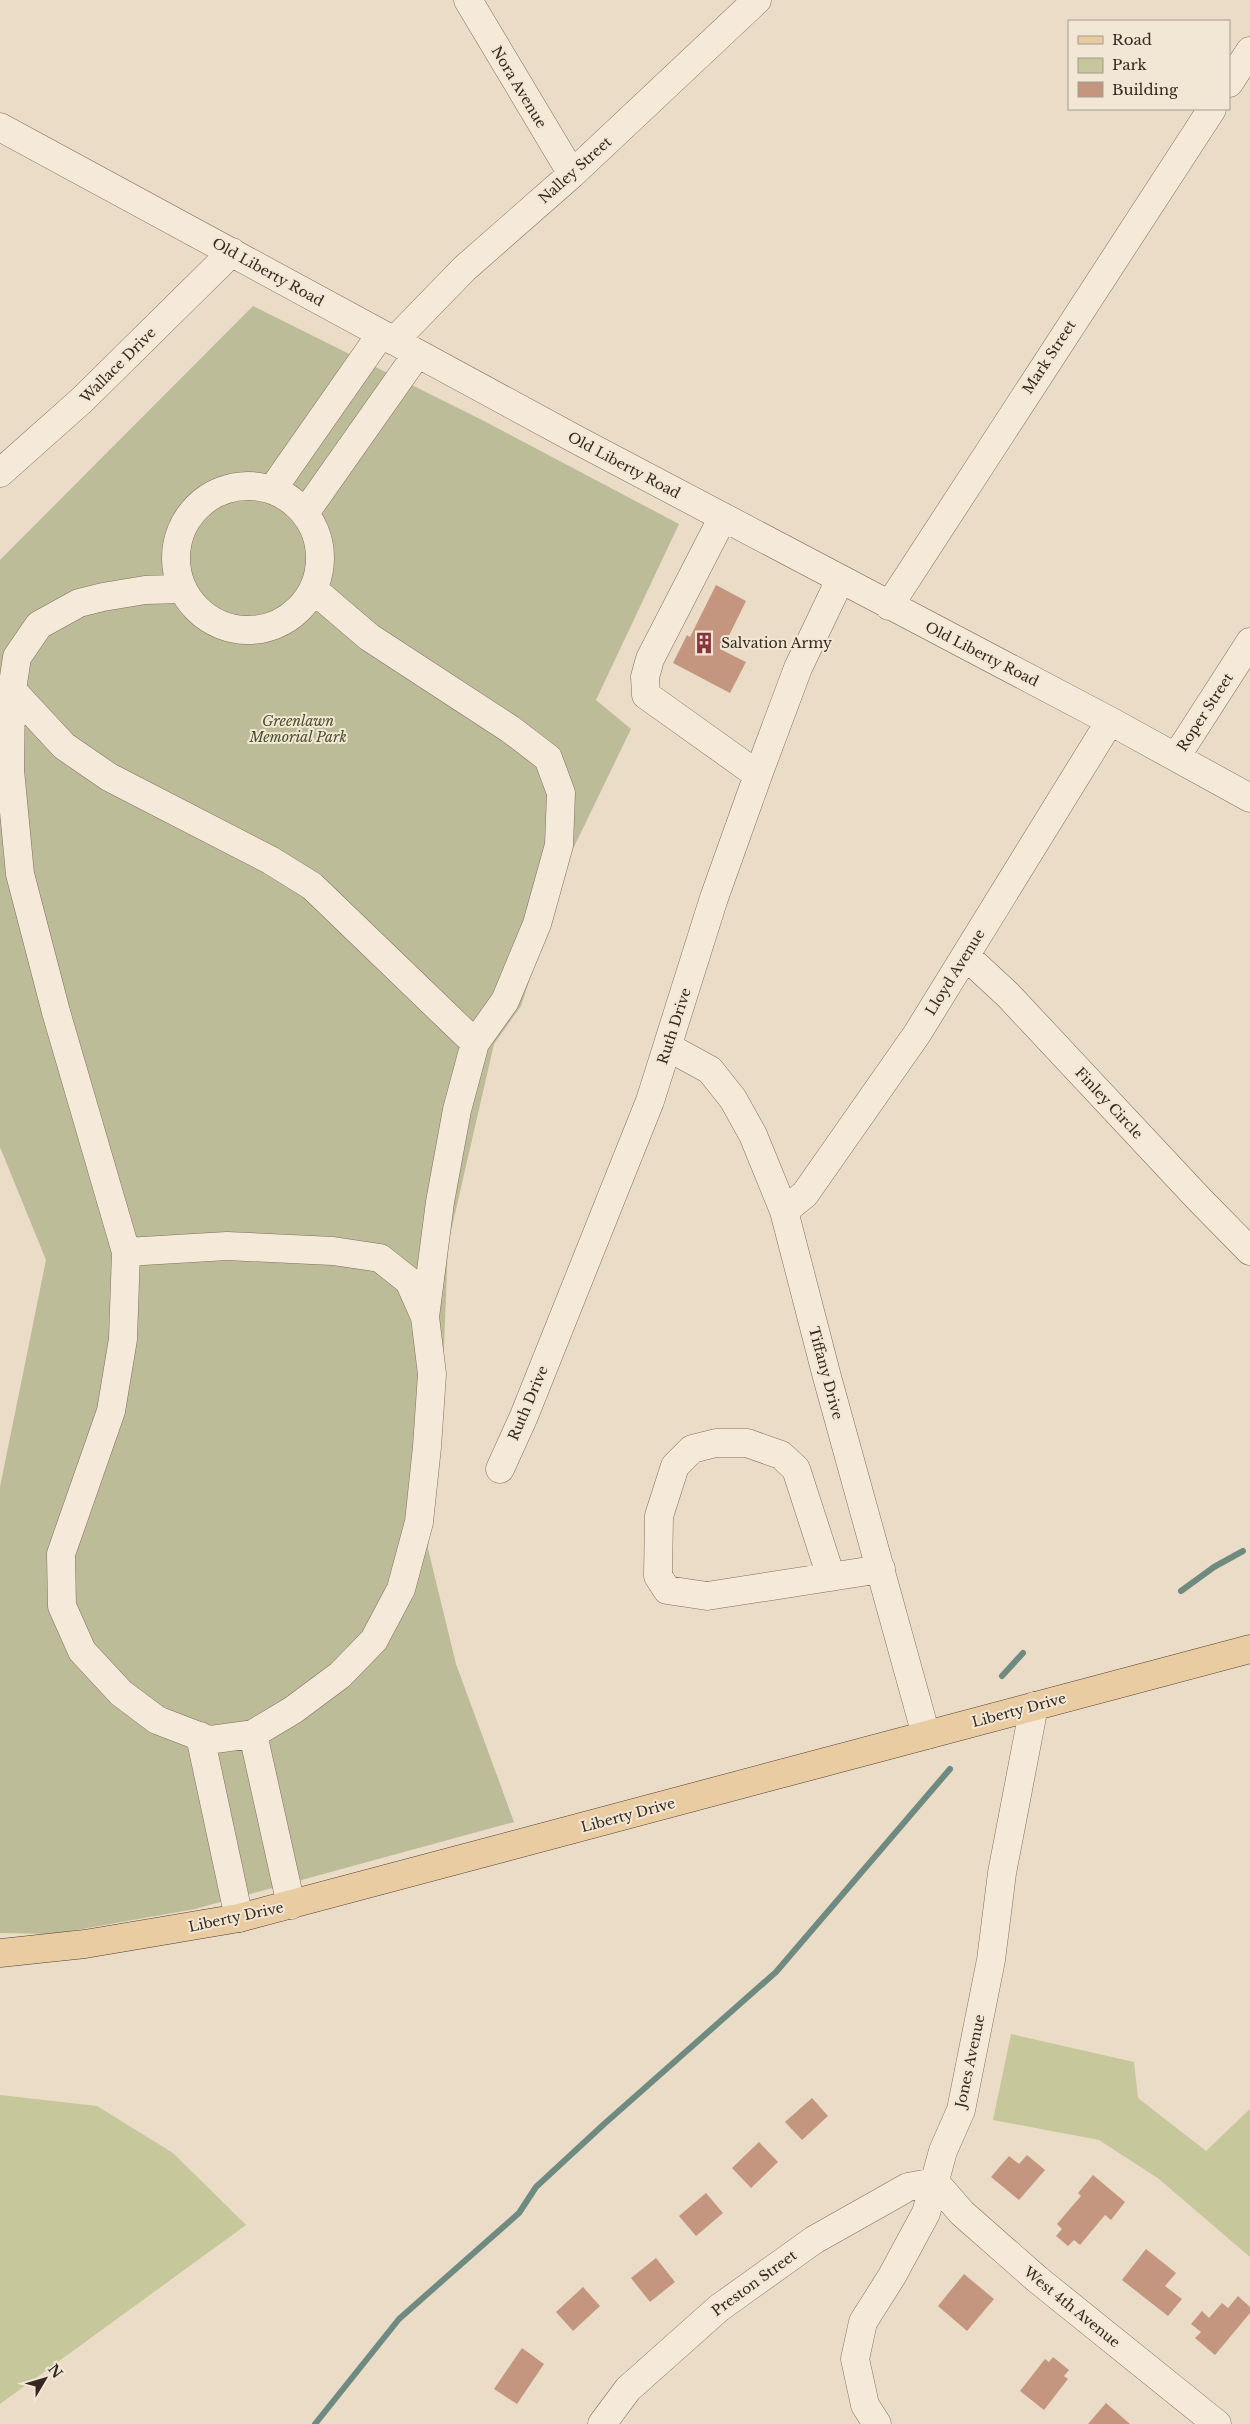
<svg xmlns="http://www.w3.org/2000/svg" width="1250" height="2424" font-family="'Libre Baskerville',serif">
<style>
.green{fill:#c6c79b}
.cemetery{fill:#bcbc99}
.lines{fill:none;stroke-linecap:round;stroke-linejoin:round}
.stream{stroke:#6f8b81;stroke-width:6}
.building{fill:#c49680}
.minor-casing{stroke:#836e5e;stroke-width:29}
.major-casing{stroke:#513d31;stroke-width:29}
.minor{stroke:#f5ead9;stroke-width:28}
.major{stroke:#e9cca2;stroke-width:28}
.labels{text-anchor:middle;stroke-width:4;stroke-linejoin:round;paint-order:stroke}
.street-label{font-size:14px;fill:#352820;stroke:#f2e7d5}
.poi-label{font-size:14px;fill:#352820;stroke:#f2e7d5;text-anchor:start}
.park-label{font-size:14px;font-style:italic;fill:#494f29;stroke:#f2e7d5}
</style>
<rect width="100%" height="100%" fill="#eadcc6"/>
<path class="green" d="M 1011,2034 L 1134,2062 L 1138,2098 L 1206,2151 L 1250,2109 L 1250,2257 L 1159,2179 L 1099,2140 L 993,2120 Z
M 0,2095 L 97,2106 L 173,2153 L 246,2225 L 0,2404 Z"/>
<path class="cemetery" d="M 253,306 L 484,421 L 679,524 L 596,700 L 631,729 L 571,853 L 521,1006 L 494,1044 L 448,1244 L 443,1373 L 428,1549 L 456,1664 L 514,1822 L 195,1909 L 54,1934 L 0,1933 L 0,1487 L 46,1260 L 0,1147 L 0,560 Z"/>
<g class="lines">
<path class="stream" d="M 1181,1591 L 1214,1567 L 1243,1551
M 1002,1676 L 1023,1653
M 315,2424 L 399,2319 L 519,2213 L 536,2187 L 603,2125 L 776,1972 L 950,1769"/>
</g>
<path class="building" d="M 716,585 L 746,601 L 722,650 L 746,662 L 730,693 L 673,663 L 687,635 L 690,637 Z
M 812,2098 L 828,2116 L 802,2140 L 785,2122 Z
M 759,2142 L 778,2162 L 751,2188 L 732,2168 Z
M 1027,2155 L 1045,2170 L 1019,2200 L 991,2177 L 1009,2156 L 1019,2164 Z
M 1093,2175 L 1125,2202 L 1111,2220 L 1105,2215 L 1080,2245 L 1074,2240 L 1068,2246 L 1056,2236 L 1062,2229 L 1057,2224 L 1081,2196 L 1078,2193 Z
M 706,2193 L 723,2213 L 696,2236 L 679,2216 Z
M 1146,2249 L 1176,2273 L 1165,2286 L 1182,2299 L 1168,2316 L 1122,2280 Z
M 656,2258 L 675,2282 L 650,2302 L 631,2278 Z
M 964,2274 L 994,2299 L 967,2331 L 938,2306 Z
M 583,2287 L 600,2306 L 573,2331 L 556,2312 Z
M 1238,2296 L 1250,2307 L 1250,2313 L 1215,2355 L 1195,2338 L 1201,2332 L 1191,2324 L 1202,2311 L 1209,2318 L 1222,2303 L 1228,2308 Z
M 522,2348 L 544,2364 L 517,2404 L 494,2389 Z
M 1053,2357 L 1069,2370 L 1064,2376 L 1068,2379 L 1044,2410 L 1020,2391 L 1045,2359 L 1049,2362 Z
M 1106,2403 L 1130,2424 L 1088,2424 Z"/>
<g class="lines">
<g class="minor-casing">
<path id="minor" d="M 468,0 L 572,174
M 1229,83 L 1250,51
M 0,127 L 579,441 L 1110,721 L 1250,798
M 394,341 L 465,268 L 572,174 L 757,0
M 0,473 L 82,400 L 232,252
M176 558a72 72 0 1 1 144 0a72 72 0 1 1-144 0Z
M 272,490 L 381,334
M 305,513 L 417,354
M 723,517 L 650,659 L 645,677 L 646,695 L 758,775
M 314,590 L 369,637 L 510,729 L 548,758 L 561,793 L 559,845 L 537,924 L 505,1001 L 475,1043 L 457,1110 L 440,1202 L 425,1317
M 889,606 L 1212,109
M 12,690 L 64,746 L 109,777 L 270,860 L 312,886 L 475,1043
M 1176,757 L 1250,642
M 966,956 L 1008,995 L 1198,1198 L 1250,1251
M 668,1047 L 710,1070 L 733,1099 L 753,1135 L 784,1211 L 827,1377 L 926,1735
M 784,1211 L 805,1194 L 917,1034 L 1110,721
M 126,1252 L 227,1246 L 333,1251 L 380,1258 L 409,1281 L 425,1317 L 432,1374 L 427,1447 L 419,1522 L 401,1589 L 374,1640 L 340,1675 L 293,1710 L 253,1734 L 209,1740 L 157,1720 L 121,1693 L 82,1651 L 62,1606 L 61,1554 L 111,1411 L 123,1339 L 126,1252 L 56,1012 L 20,874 L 10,770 L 11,697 L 17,657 L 39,625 L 79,603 L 103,597 L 145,590 L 183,589
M 500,1469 L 524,1416 L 650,1101 L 714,898 L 758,775 L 798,668 L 840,580
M 831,1577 L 796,1469 L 781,1455 L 747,1443 L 716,1443 L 692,1449 L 675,1466 L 659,1516 L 658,1576 L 667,1590 L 707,1596 L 881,1569
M 253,1734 L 291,1905
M 200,1736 L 239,1918
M 602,2424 L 628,2389 L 719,2308 L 814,2240 L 908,2187 L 935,2182 L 962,2213 L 1037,2279 L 1217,2424
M 877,2424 L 865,2405 L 855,2359 L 863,2322 L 892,2276 L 926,2213 L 943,2151 L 961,2110 L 991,1960 L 1002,1873 L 1034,1706"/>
</g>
<g class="major-casing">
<path id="major" d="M 0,1953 L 85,1944 L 239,1918 L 1250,1649"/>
</g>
<use href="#minor" class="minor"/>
<use href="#major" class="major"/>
</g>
<defs>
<g id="building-bare" transform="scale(1.725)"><path d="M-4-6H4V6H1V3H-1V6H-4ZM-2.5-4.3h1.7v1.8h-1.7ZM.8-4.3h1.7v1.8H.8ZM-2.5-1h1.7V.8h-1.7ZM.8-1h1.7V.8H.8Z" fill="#8c343d" stroke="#f2e7d5" stroke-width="2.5" paint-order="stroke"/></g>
</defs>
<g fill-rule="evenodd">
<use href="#building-bare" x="704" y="643"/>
</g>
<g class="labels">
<g class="street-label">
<text transform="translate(519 87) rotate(59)" y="5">Nora Avenue</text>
<text transform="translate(575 170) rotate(-42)" y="5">Nalley Street</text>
<text transform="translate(268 272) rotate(29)" y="5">Old Liberty Road</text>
<text transform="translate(1049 357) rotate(-57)" y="5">Mark Street</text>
<text transform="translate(118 365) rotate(-45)" y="5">Wallace Drive</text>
<text transform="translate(624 465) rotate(28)" y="5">Old Liberty Road</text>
<text transform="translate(982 654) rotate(27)" y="5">Old Liberty Road</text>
<text transform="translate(1205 712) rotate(-57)" y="5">Roper Street</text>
<text transform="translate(955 972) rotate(-58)" y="5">Lloyd Avenue</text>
<text transform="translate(674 1026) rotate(-72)" y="5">Ruth Drive</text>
<text transform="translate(1109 1103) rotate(47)" y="5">Finley Circle</text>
<text transform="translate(826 1373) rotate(75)" y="5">Tiffany Drive</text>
<text transform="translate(528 1403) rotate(-67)" y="5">Ruth Drive</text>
<text transform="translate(1019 1710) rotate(-15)" y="5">Liberty Drive</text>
<text transform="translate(628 1815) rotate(-15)" y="5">Liberty Drive</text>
<text transform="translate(236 1917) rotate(-12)" y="5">Liberty Drive</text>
<text transform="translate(970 2061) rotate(-78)" y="5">Jones Avenue</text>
<text transform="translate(754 2283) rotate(-36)" y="5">Preston Street</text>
<text transform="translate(1072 2307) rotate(39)" y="5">West 4th Avenue</text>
</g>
<g class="poi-label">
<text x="721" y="648">Salvation Army</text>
</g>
<g class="park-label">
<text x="298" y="726">Greenlawn<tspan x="298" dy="16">Memorial Park</tspan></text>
</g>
</g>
<rect x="1068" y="20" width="162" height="90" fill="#f2e7d5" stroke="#a69b8d"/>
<rect x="1078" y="36" width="25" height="8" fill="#e9cca2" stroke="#a69b8d"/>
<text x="1112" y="45" font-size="15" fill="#352820">Road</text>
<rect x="1078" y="58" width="25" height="15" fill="#c6c79b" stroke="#a69b8d"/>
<text x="1112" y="70" font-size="15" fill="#352820">Park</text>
<rect x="1078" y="82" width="25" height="15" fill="#c49680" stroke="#a69b8d"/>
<text x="1112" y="95" font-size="15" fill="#352820">Building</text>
<g transform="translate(45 2379) rotate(52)" stroke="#f2e7d5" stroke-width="4" paint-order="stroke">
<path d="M0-4L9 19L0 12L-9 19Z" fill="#352820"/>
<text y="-8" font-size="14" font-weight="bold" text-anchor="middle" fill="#352820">N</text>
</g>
</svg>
